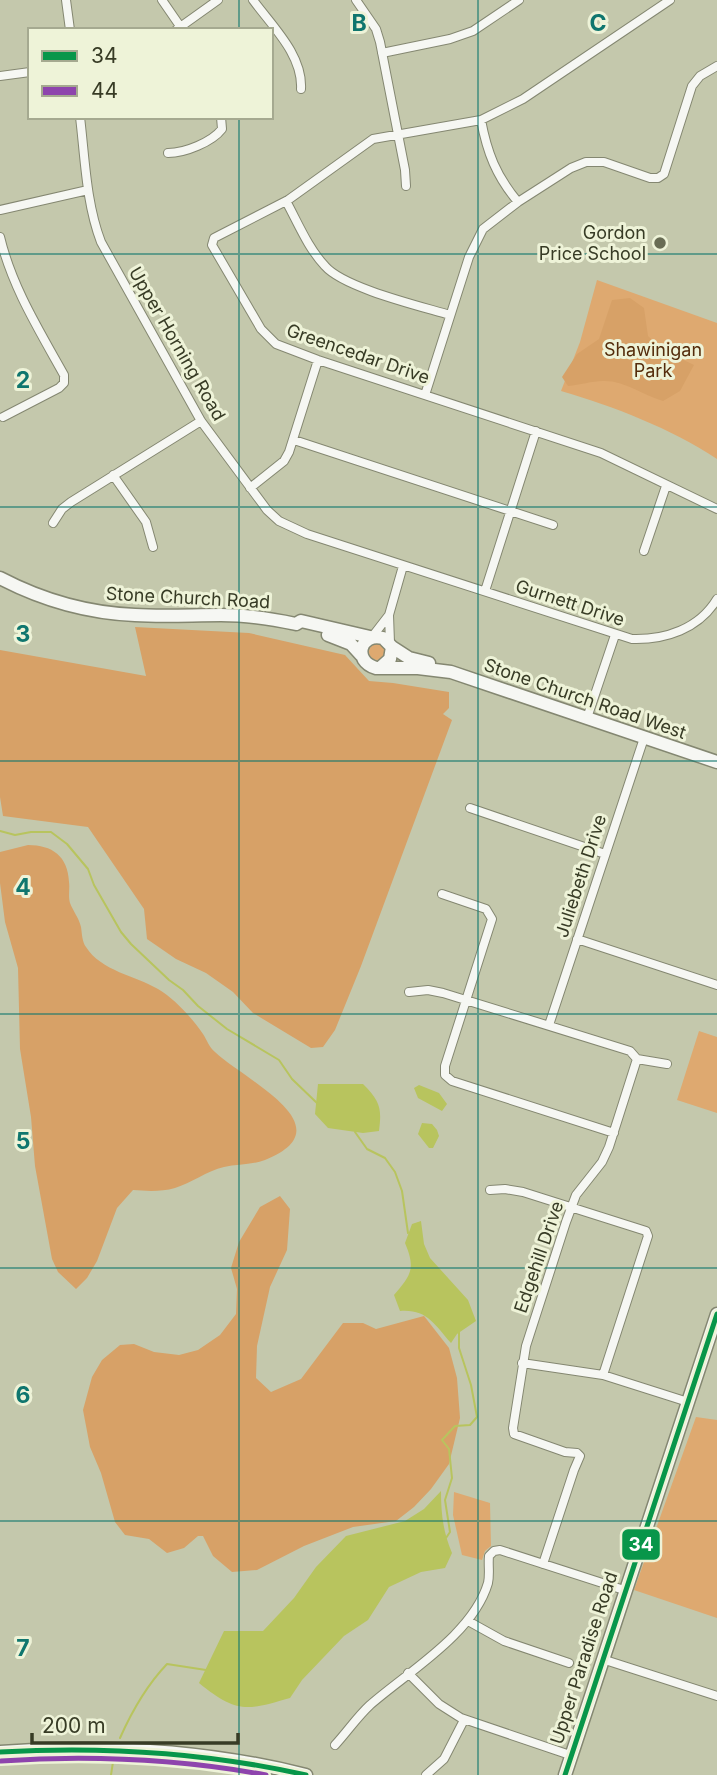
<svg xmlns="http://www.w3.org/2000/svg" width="717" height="1775" font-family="Inter,sans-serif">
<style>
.green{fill:#dea970}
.forest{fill:#d7a167}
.water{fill:#b8c45e}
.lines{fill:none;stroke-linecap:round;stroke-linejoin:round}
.stream{stroke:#b8c45e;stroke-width:2}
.street-casing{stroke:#848771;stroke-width:10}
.secondary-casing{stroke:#848771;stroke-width:15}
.street{stroke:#f6f7f3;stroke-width:8}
.secondary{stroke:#f6f7f3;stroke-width:12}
.bus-1-casing{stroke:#eef3d8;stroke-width:10}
.bus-2-casing{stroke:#eef3d8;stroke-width:10}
.bus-1{stroke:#08964a;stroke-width:5}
.bus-2{stroke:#8e44ad;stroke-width:5}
.grid{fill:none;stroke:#0f766e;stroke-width:2;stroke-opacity:0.55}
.poi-dot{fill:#686c54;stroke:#eef3d8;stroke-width:2.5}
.labels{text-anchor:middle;stroke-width:6;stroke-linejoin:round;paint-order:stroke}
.poi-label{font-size:18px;fill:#373b25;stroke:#eef3d8;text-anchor:end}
.street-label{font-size:18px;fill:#373b25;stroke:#eef3d8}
.park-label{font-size:18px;fill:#542c0b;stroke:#eef3d8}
.grid-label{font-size:23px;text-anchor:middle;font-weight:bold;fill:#0f766e;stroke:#eef3d8;stroke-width:6;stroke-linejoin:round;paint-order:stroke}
.line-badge{stroke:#eef3d8;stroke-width:2.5}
.badge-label{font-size:19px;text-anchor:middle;font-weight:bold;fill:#fff}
</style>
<rect width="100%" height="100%" fill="#c4c8ac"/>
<path class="green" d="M 597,280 L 717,323 L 717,459 C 670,428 615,407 561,391 L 580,342 Z
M369 652a8 8 0 1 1 16 0a8 8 0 1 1-16 0Z
M 699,1031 L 717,1037 L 717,1113 L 677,1100 Z
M 696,1417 L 717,1420 L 717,1618 L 634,1590 Z
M 454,1492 L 490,1503 L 491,1546 L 485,1551 L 482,1560 L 462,1555 L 453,1515 Z"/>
<path class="forest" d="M 630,298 L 644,308 L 648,336 L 663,350 L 694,365 L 680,391 L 663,401 C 643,395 623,380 603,381 C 592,381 580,385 568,386 L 562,377 L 577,354 L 599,339 L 612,300 Z
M 135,627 L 249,633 L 345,655 L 369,681 L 393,683 L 449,692 L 449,708 L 443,714 L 452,720 L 361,966 L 335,1030 L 323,1047 L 311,1048 L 253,1013 L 233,992 L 206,973 L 176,959 L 147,939 L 144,909 L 88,827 L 3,816 L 0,797 L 0,650 L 146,676 Z
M 28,845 C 52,845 68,856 69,882 C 70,888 68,896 70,903 C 73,911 79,918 81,927 C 82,933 82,942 86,947 C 101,971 136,976 158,989 C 175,999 192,1018 203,1034 C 207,1040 209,1047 215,1052 C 246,1081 347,1127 265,1160 C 252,1165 237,1164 224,1167 C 207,1171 191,1183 175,1188 C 161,1192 146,1191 133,1190 L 117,1208 L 97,1261 L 87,1278 L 76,1289 L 58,1272 L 52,1259 L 35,1166 L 31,1117 L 20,1049 L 18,968 L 5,922 L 0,883 L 0,852 Z
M 280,1196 L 290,1209 L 287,1250 L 270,1287 L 257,1346 L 256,1378 L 271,1392 L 301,1379 L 343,1323 L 363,1323 L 376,1329 L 424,1316 L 449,1348 L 457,1378 L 460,1418 L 449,1464 L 431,1489 L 414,1507 L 396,1521 L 353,1527 L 304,1546 L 257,1570 L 232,1572 L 213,1556 L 203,1536 L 198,1536 L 184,1548 L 167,1553 L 149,1539 L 125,1535 L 115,1522 L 101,1473 L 90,1447 L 83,1410 L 92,1377 L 102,1360 L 120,1345 L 134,1344 L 154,1352 L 179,1355 L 198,1350 L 220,1335 L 236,1314 L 237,1289 L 231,1268 L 239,1242 L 260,1207 Z"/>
<path class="water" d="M 318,1084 L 363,1084 C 380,1101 382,1108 379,1131 L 363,1133 L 328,1128 L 315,1114 Z
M 419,1085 L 439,1093 L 447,1104 L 442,1111 L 418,1098 L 414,1088 Z
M 422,1123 L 432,1124 L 437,1130 L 439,1136 L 433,1148 L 429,1148 L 418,1134 Z
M 421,1221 L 424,1244 L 430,1258 L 468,1300 L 476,1321 L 457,1334 L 451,1343 C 434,1324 427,1309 400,1311 L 394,1295 C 411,1275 416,1269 405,1243 L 412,1224 Z
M 441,1491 C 441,1513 443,1532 452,1553 L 445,1568 L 421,1572 L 389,1587 L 368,1620 L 344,1636 L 302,1680 L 290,1698 C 246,1711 236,1713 199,1683 L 224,1631 L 263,1631 L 294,1598 L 316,1567 L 346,1536 L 405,1521 L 424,1509 Z"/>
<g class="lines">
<path class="stream" d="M 0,831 L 15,835 L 31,832 L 51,832 L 67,844 L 88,869 L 94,885 L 121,932 L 131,944 L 169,980 L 183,990 L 198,1006 L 227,1029 L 279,1060 L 292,1079 L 318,1104
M 355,1132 L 367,1149 L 385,1158 L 395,1172 L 402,1191 L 408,1233
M 446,1538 L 450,1532 L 445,1500 L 452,1478 L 449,1449 L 442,1440 L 455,1426 L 470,1425 L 477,1417 L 471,1385 L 459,1348 L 459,1331
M 120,1738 C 132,1711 146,1686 167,1664 L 206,1670
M 111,1775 L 113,1762"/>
<g class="street-casing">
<path id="street" d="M 66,0 L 70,30
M 162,0 L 182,29
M 253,0 C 272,26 303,55 301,89
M 356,0 L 376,29 L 380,42 L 405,170 L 406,186
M 670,0 L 523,99 L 481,120 L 373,139 L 288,200 L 214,238 L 212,245 L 261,329 L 276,344 L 318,360 L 601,453 L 717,509
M 176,30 L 218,0
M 382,53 L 450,39 L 473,31 L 519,0
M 0,76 L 30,72
M 80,117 C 85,158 86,203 101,242 L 201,421 L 267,510 L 279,521 L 307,534 L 632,639 C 665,640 699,629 717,599
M 481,120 C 487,152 496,176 518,202
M 168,153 C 185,153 212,142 222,129 L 221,117
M 286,201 C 298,223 308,248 325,266 C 344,288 420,306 450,315
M 0,210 L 88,190
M 0,237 C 12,287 39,330 64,375 L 64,383 L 59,388 L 3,417
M 425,395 L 469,257 L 483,229 L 518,202 L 571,168 L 586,162 L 604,162 L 650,178 L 658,178 L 664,174 L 692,86 L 700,76 L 717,66
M 294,440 L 553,525
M 113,475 L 146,522 L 153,547
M 250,488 L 284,461 L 289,452 L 318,360
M 53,523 L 62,509 L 71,502 L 201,421
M 644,551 L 666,486
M 485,591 L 536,431
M 372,637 L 389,615
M 390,643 L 389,615 L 403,566
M 587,718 L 615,635
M 470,808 L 605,854
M 442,894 L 486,909 L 492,919 L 445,1066 L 445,1075 L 452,1081 L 614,1133
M 577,939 L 717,985
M 409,992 L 428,990 L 443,993 L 630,1051 L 637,1059
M 549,1025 L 644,738
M 637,1059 L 667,1064
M 490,1190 L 505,1189 L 523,1192 L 646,1231 L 648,1236 L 603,1375
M 522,1363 L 603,1375 L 688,1402
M 543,1564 L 574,1470 L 580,1456 L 577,1453 L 565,1452 L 514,1434 L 513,1428 L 526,1346 L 566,1222 L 576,1195 L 602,1162 L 609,1147 L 637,1059
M 468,1621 L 504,1641 L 569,1663
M 602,1659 L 717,1696
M 408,1673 L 439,1704 L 461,1718 L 570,1755
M 335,1745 C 347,1732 357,1717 370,1705 C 409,1671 473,1634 488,1583 C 490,1574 488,1565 489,1556 L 494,1551 L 500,1550 L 624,1590
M 426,1775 L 444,1759 L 464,1720"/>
</g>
<g class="secondary-casing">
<path id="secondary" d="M 0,578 C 42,600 88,613 135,615 C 164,617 192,615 221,615 C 247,615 272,619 296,624 L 301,621 L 370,637
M 328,635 L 351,644 L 361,655
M 392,647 L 409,658 L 429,663
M 381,667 L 390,659 L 392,647 L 383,638 C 360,632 352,661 376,668 L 418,668 L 451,672 L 717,762
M 0,1752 C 102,1744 206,1750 306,1775
M 565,1775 L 717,1314"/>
</g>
<use href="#street" class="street"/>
<use href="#secondary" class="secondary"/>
<g class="bus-1-casing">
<path id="bus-1" d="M 0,1752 C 104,1746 204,1752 306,1775
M 565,1775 L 717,1314"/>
</g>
<g class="bus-2-casing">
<path id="bus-2" d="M 1,1761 C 90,1755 178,1759 266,1775"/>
</g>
<use href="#bus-1" class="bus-1"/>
<use href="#bus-2" class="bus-2"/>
</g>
<path class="grid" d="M 239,0 L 239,30M 478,0 L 478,1775M 239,117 L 239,1775M 0,254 L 717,254M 0,507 L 717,507M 0,761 L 717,761M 0,1014 L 717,1014M 0,1268 L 717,1268M 0,1521 L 717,1521"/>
<circle class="poi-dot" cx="660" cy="243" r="7"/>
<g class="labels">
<g class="poi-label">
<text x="646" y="239">Gordon<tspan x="646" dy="21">Price School</tspan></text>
</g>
<g class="street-label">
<text transform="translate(177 344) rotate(60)" y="6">Upper Horning Road</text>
<text transform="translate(358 354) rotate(19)" y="6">Greencedar Drive</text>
<text transform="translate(188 598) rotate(3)" y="6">Stone Church Road</text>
<text transform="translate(570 603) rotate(18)" y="6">Gurnett Drive</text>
<text transform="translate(585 699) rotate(19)" y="6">Stone Church Road West</text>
<text transform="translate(581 876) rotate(-72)" y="6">Juliebeth Drive</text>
<text transform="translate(539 1257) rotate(-71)" y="6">Edgehill Drive</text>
<text transform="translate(584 1658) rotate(-72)" y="6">Upper Paradise Road</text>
</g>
<g class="park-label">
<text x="653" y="356">Shawinigan<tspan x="653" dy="21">Park</tspan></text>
</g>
</g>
<g class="grid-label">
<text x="359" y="31">B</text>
<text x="598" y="31">C</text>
<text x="23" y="388">2</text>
<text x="23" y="642">3</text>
<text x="23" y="895">4</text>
<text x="23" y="1149">5</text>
<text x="23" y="1403">6</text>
<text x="23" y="1656">7</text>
</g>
<rect class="line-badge" x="621" y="1528" width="40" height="33" rx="7" fill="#08964a"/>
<g class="badge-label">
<text x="641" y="1551">34</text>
</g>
<rect x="28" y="28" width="245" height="91" fill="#eef3d8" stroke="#a5a990" stroke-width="2"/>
<rect x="42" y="51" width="35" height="10" fill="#08964a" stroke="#a5a990" stroke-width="2"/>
<text x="91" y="63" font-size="21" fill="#373b25">34</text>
<rect x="42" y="86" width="35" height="10" fill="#8e44ad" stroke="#a5a990" stroke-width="2"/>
<text x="91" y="98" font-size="21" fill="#373b25">44</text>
<path d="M32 1733v10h206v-10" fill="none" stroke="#373b25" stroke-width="3.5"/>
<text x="42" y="1733" font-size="21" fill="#373b25" stroke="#eef3d8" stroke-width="5" paint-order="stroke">200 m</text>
</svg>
